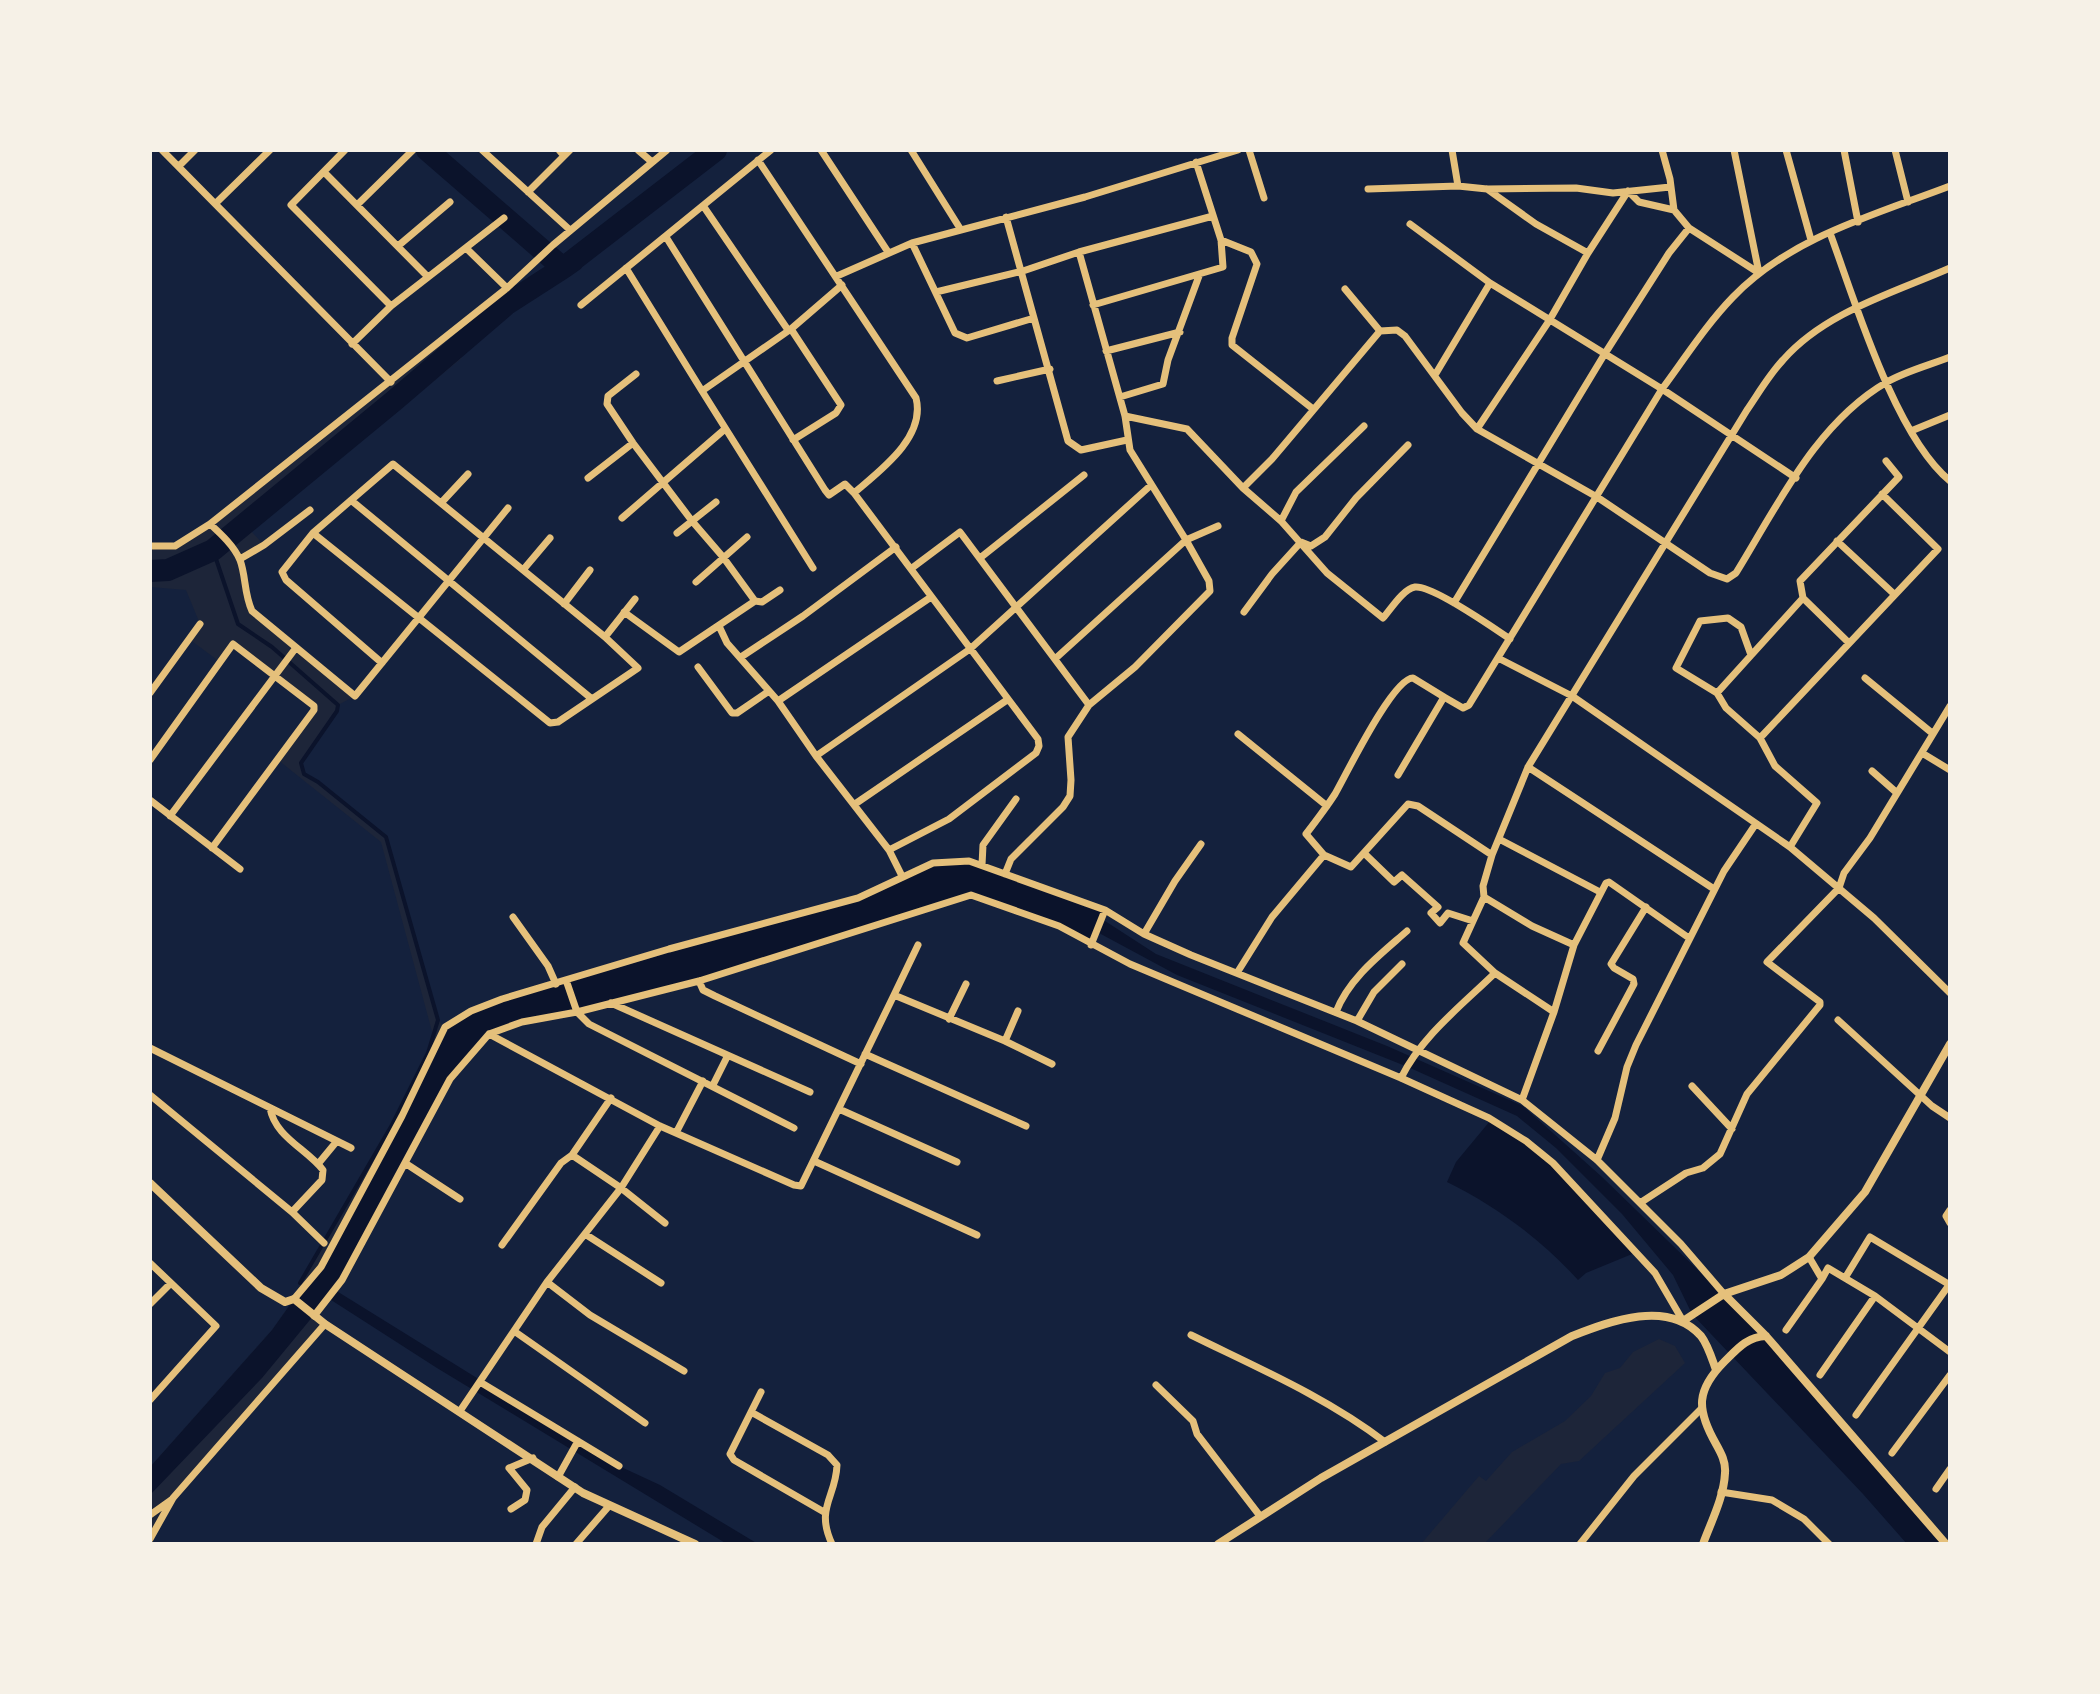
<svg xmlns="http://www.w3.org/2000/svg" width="2100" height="1694" font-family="Rubik,sans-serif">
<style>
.green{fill:#1d2539}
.water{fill:#0b132b}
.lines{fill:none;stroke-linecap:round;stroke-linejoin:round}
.stream{stroke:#0b132b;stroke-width:4}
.river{stroke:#0b132b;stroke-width:22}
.minor{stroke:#e5c07b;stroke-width:7}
.tertiary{stroke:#e5c07b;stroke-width:8}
</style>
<rect width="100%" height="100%" fill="#14213d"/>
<path class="green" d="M 443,340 L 462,358 L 251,531 L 264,545 L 240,560 L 252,611 L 355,696 L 338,705 L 337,711 L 301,763 L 304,774 L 318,782 L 386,837 L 438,1020 L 445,1027 L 321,1267 L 294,1298 L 325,1324 L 173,1498 L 150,1539 L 150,1467 L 272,1330 L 294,1299 L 300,1283 L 391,1125 L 434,1039 L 381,842 L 278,760 L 314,710 L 236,644 L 220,662 L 189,639 L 200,624 L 186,590 L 150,587 L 150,546 L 161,548 L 189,538 Z
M 1659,1339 L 1675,1346 L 1685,1363 L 1579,1461 L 1561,1464 L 1484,1544 L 1421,1544 L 1479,1476 L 1486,1481 L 1512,1452 L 1565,1421 L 1591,1396 L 1605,1373 L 1620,1368 L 1633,1352 Z"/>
<path class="water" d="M 969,861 L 1105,910 L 1091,945 L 1058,926 L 971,895 L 699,981 L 522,1022 L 489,1034 L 450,1079 L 335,1290 L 619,1466 L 660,1485 L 758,1544 L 727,1544 L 437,1368 L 328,1298 L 262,1378 L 150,1495 L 150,1467 L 272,1330 L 294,1299 L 311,1279 L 445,1027 L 478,1008 L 858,898 L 933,863 Z
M 1105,921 L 1156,954 L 1387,1046 L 1523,1106 L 1602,1177 L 1766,1336 L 1946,1544 L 1907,1544 L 1863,1494 L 1692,1314 L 1673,1275 L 1622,1214 L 1556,1148 L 1517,1116 L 1408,1067 L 1177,975 L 1099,933 Z
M 1490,1121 L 1526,1141 L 1637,1252 L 1586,1273 L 1578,1280 C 1542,1240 1496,1206 1447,1182 L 1456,1162 Z"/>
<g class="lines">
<path class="stream" d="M 213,550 L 238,624 L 272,647 L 338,705 L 337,711 L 301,763 L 304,774 L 318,782 L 386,837 L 438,1020 L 428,1053 L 392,1125 L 300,1283"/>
<path class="river" d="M 427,150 L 563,268 L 573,261
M 150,571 L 168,570 L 213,550 L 395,400 L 507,304 L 563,268 L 716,150"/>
<path class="minor" d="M 162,150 L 391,382
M 345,150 L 291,205 L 391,306
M 482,150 L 570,230
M 559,150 L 564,156 L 570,150
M 638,150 L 652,162
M 821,150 L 888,252
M 911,150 L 961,230
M 1249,150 L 1264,198
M 1452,150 L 1458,186
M 1662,150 L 1670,179 L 1674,210
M 1734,150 L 1759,273
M 1786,150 L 1811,240
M 1844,150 L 1858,222
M 1895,150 L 1908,202
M 758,160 L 916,398 C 926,437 881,470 854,493
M 179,166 L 195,150
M 324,172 L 428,277
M 1368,189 L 1458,186 L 1487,189 L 1576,188 L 1613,193 L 1670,187
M 1487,189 L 1536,224 L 1588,253
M 528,192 L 564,156
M 216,203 L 270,150
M 357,205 L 413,150
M 704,207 L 788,330
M 1006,217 L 1068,441 L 1081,450 L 1127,440
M 1410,224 L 1490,283 L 1662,389 L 1796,478
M 1830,233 C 1855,301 1895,436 1950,481
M 666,237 L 825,490 L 829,495 L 845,484 L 854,493 L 1038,739 L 1039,746 L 1036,753 L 949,819 L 889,850
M 1221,240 L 1251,252 L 1257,264 L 1232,338 L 1232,345 L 1313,409
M 912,243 L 955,333 L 967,338 L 1034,318
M 398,246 L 450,202
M 467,249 L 507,288
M 626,268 L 702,391
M 837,276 L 912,243 L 1085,197 L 1238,150
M 1345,289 L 1380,331
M 936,292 L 1023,271 L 1079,252 L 1213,216
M 581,305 L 771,150
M 1093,305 L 1223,267 L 1221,240 L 1196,162
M 791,329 L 841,405 L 836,413 L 793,440
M 352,344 L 391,306 L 504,218
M 1106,351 L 1180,332
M 636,374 L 608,396 L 607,404 L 633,443 L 692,521 L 723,557 L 755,601
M 1435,375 L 1490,283
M 997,381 L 1050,369
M 1120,397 L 1163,384 L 1168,360 L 1199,276
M 1125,416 L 1187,429 L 1243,488 L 1281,521 L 1327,573 L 1383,618 C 1391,609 1403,589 1415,587 C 1432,585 1494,628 1510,639
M 1477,429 L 1549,321 L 1588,253 L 1628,191 L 1639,202 L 1674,210 L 1689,228 L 1759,273
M 1911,431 L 1950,415
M 588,478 L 633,443
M 1243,488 L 1272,459 L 1380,331 L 1397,330 L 1405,336 L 1462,413 L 1477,429 L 1597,497 L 1710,573 L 1727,579 L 1736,573 C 1778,505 1816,423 1887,382 C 1906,371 1930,365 1950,357
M 352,501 L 592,699
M 441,503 L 468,474
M 622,518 L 725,429
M 1281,521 L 1296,492 L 1364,426
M 210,524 C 221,534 234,546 240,560 C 246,576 244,594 252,611 L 355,696 L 508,508
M 313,533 L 550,723 L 558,722 L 638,668 L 605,637 L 393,464 L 313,533 L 282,572 L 286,580 L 382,663
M 677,533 L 716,502
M 1837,541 L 1894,594
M 150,546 L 175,546 L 210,524 L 507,288 L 553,245 L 667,150
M 980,558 L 1084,475
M 240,559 L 264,545 L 310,510
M 813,568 L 702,391 L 791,329 L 842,285
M 912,568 L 960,532 L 1089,705
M 523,570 L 550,538
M 696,582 L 747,537
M 1454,603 L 1604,355 L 1669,253 L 1689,228
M 564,604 L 590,570
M 624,612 L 679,652 L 755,601 L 762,602 L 780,590
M 1244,612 L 1272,574 L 1301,542 L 1311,546 L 1325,537 L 1356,498 L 1408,445
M 719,626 L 727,643 L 778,701 L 816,756 L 889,850 L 902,876
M 605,637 L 635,599
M 1849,643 L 1803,598 L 1800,581 L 1899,477 L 1886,461
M 1751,655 L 1741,627 L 1728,618 L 1700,621 L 1676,668 L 1717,693 L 1726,708 L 1760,738 L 1775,766 L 1817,803 L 1790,847
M 741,657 L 803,616 L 896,547
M 1056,658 L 1186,540 L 1130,450 L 1125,416 L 1079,252
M 1498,658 L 1572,696 L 1790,847 L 1874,918 L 1950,993
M 698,667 L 732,713 L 737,713 L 769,691
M 1865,678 L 1932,733
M 150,693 L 200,624
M 1717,693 L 1803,598
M 778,701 L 931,597
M 1238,734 L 1327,806
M 1760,738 L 1938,549 L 1882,494
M 1922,753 L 1950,770
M 816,756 L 970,649 L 1150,486
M 150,760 L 233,644 L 314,706 L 314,710 L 212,848
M 1528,767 L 1714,889
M 1872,771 L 1897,793
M 1398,775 L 1444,697 L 1463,708 L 1469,705 L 1662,389 C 1685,358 1706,325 1733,297 C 1791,237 1874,215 1950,186
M 150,800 L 240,869
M 855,804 L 1007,700
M 170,816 L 295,649
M 1499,839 L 1600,892
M 1364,853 L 1394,882 L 1402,875 L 1438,907 L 1431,913 L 1440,923 L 1448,913 L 1473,921 L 1484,897
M 1324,855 L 1306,834 C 1316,821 1326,808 1335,794 C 1347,773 1393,678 1413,678 L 1444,697
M 982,865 L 983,845 L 1016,799
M 1005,874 L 1011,859 L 1063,807 L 1070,796 L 1071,780 L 1068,737 L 1089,705 L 1135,667 L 1210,591 L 1209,581 L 1186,540 L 1218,526
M 513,917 L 548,966 L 556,984
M 1144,934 L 1175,881 L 1201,844
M 1091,945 L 1105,910
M 1574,945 L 1532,926 L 1484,897 L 1483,886 L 1492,855 L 1528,767 L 1747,410 C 1758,394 1769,375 1783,360 C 1825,312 1893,293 1950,268
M 1237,973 L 1272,917 L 1324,855 L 1351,867 L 1408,804 L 1418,806 L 1492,855
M 1495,973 L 1554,1012
M 566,980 L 577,1012 L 589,1024 L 794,1128
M 699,981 L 703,990 L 715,996 L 861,1064
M 894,995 L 918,945
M 611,1003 L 810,1092
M 1336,1012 C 1349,978 1381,954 1407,931
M 949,1019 L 966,984
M 1838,1020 L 1932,1106 L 1950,1118
M 1357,1021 L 1374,992 L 1402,964
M 489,1034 L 660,1126 L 794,1185 L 801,1186 L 894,995 L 1005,1041 L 1052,1064
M 1005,1041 L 1018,1011
M 150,1048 L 351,1148
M 1598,1051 L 1634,984 L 1633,979 L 1614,968 L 1611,964 L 1646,907
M 865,1054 L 1026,1126
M 1401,1078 C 1422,1036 1461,1006 1495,973 L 1463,943 L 1473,921
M 713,1085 L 727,1057
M 1692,1086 L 1732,1129
M 150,1095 L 292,1212 L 324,1243
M 1522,1100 L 1554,1012 L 1574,945 L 1606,883 L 1609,882 L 1689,938
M 270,1108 C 275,1137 307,1149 323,1170 L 322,1180 L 292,1212
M 839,1109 L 957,1162
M 677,1131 L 703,1081
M 572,1155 L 621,1188 L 665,1223
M 1597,1160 L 1615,1118 L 1627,1067 L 1636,1045 L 1724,871 L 1755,825
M 814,1161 L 977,1235
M 405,1163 L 460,1199
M 318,1164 L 337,1141
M 1640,1203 L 1686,1173 L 1703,1168 L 1720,1154 L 1747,1094 L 1820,1005 L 1820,1002 L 1767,962 L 1839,888 L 1844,873 L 1870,838 L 1950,706
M 1950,1210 L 1946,1216 L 1950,1223
M 585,1234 L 661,1283
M 502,1245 L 561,1163 L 572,1155 L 611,1098
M 1809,1257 L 1822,1279 L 1828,1268 L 1875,1296 L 1950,1352
M 150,1263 L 216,1326 L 150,1400
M 1845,1278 L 1870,1237 L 1950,1285
M 547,1282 L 590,1315 L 684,1371
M 294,1299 L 321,1267 L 402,1116 L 445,1027 L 471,1011 L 502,999 L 669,949 L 858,898 L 933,863 L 969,861 L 1105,910 L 1144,934 L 1191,955 L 1357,1021 L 1522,1100 L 1597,1160 L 1681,1244 L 1724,1294
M 150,1304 L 171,1283
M 314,1316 L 342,1280 L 450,1079 L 489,1034 L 522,1022 L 577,1012 L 699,981 L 971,895 L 1059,926 L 1130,964 L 1401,1078 L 1489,1118 L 1526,1141 L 1553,1163 L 1655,1273 L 1683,1321
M 1786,1330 L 1822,1279
M 514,1331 L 645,1423
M 1191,1335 C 1258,1368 1326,1397 1385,1442
M 1820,1375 L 1875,1296
M 480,1382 L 619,1466
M 1156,1385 L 1193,1421 L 1197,1434 L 1260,1516
M 761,1392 L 730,1454 L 734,1460 L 824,1512
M 460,1411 L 547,1282 L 621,1188 L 660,1126
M 751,1412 L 828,1455 L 837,1465 C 836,1497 815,1508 832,1544
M 1856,1415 L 1949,1285
M 1892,1453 L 1950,1375
M 558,1477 L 578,1441
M 1936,1489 L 1950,1469
M 1721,1492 L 1772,1500 L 1804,1519 L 1829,1544
M 511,1509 L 525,1500 L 527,1490 L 509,1468 L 533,1458
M 150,1515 L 171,1500
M 150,1539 L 173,1498 L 325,1324
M 536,1544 L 542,1527 L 575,1487
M 576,1544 L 609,1506
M 1580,1544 L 1634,1476 L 1701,1409"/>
<path class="tertiary" d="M 150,1183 L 261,1288 L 285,1302 L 294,1299 L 325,1324 L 583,1493 L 695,1544
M 1724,1294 L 1766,1336 L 1946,1544
M 1683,1321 L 1724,1294 L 1781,1275 L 1809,1257 L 1865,1192 L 1950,1044
M 1218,1544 L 1321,1478 L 1572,1336 C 1611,1321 1668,1299 1701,1336 C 1708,1345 1712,1359 1716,1370
M 1703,1544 C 1711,1522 1724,1497 1725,1473 C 1726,1462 1721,1453 1716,1444 C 1696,1409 1696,1390 1725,1361 C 1738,1348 1747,1337 1766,1336"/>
</g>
<rect width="2100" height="1694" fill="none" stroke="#f6f1e7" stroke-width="304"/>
</svg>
